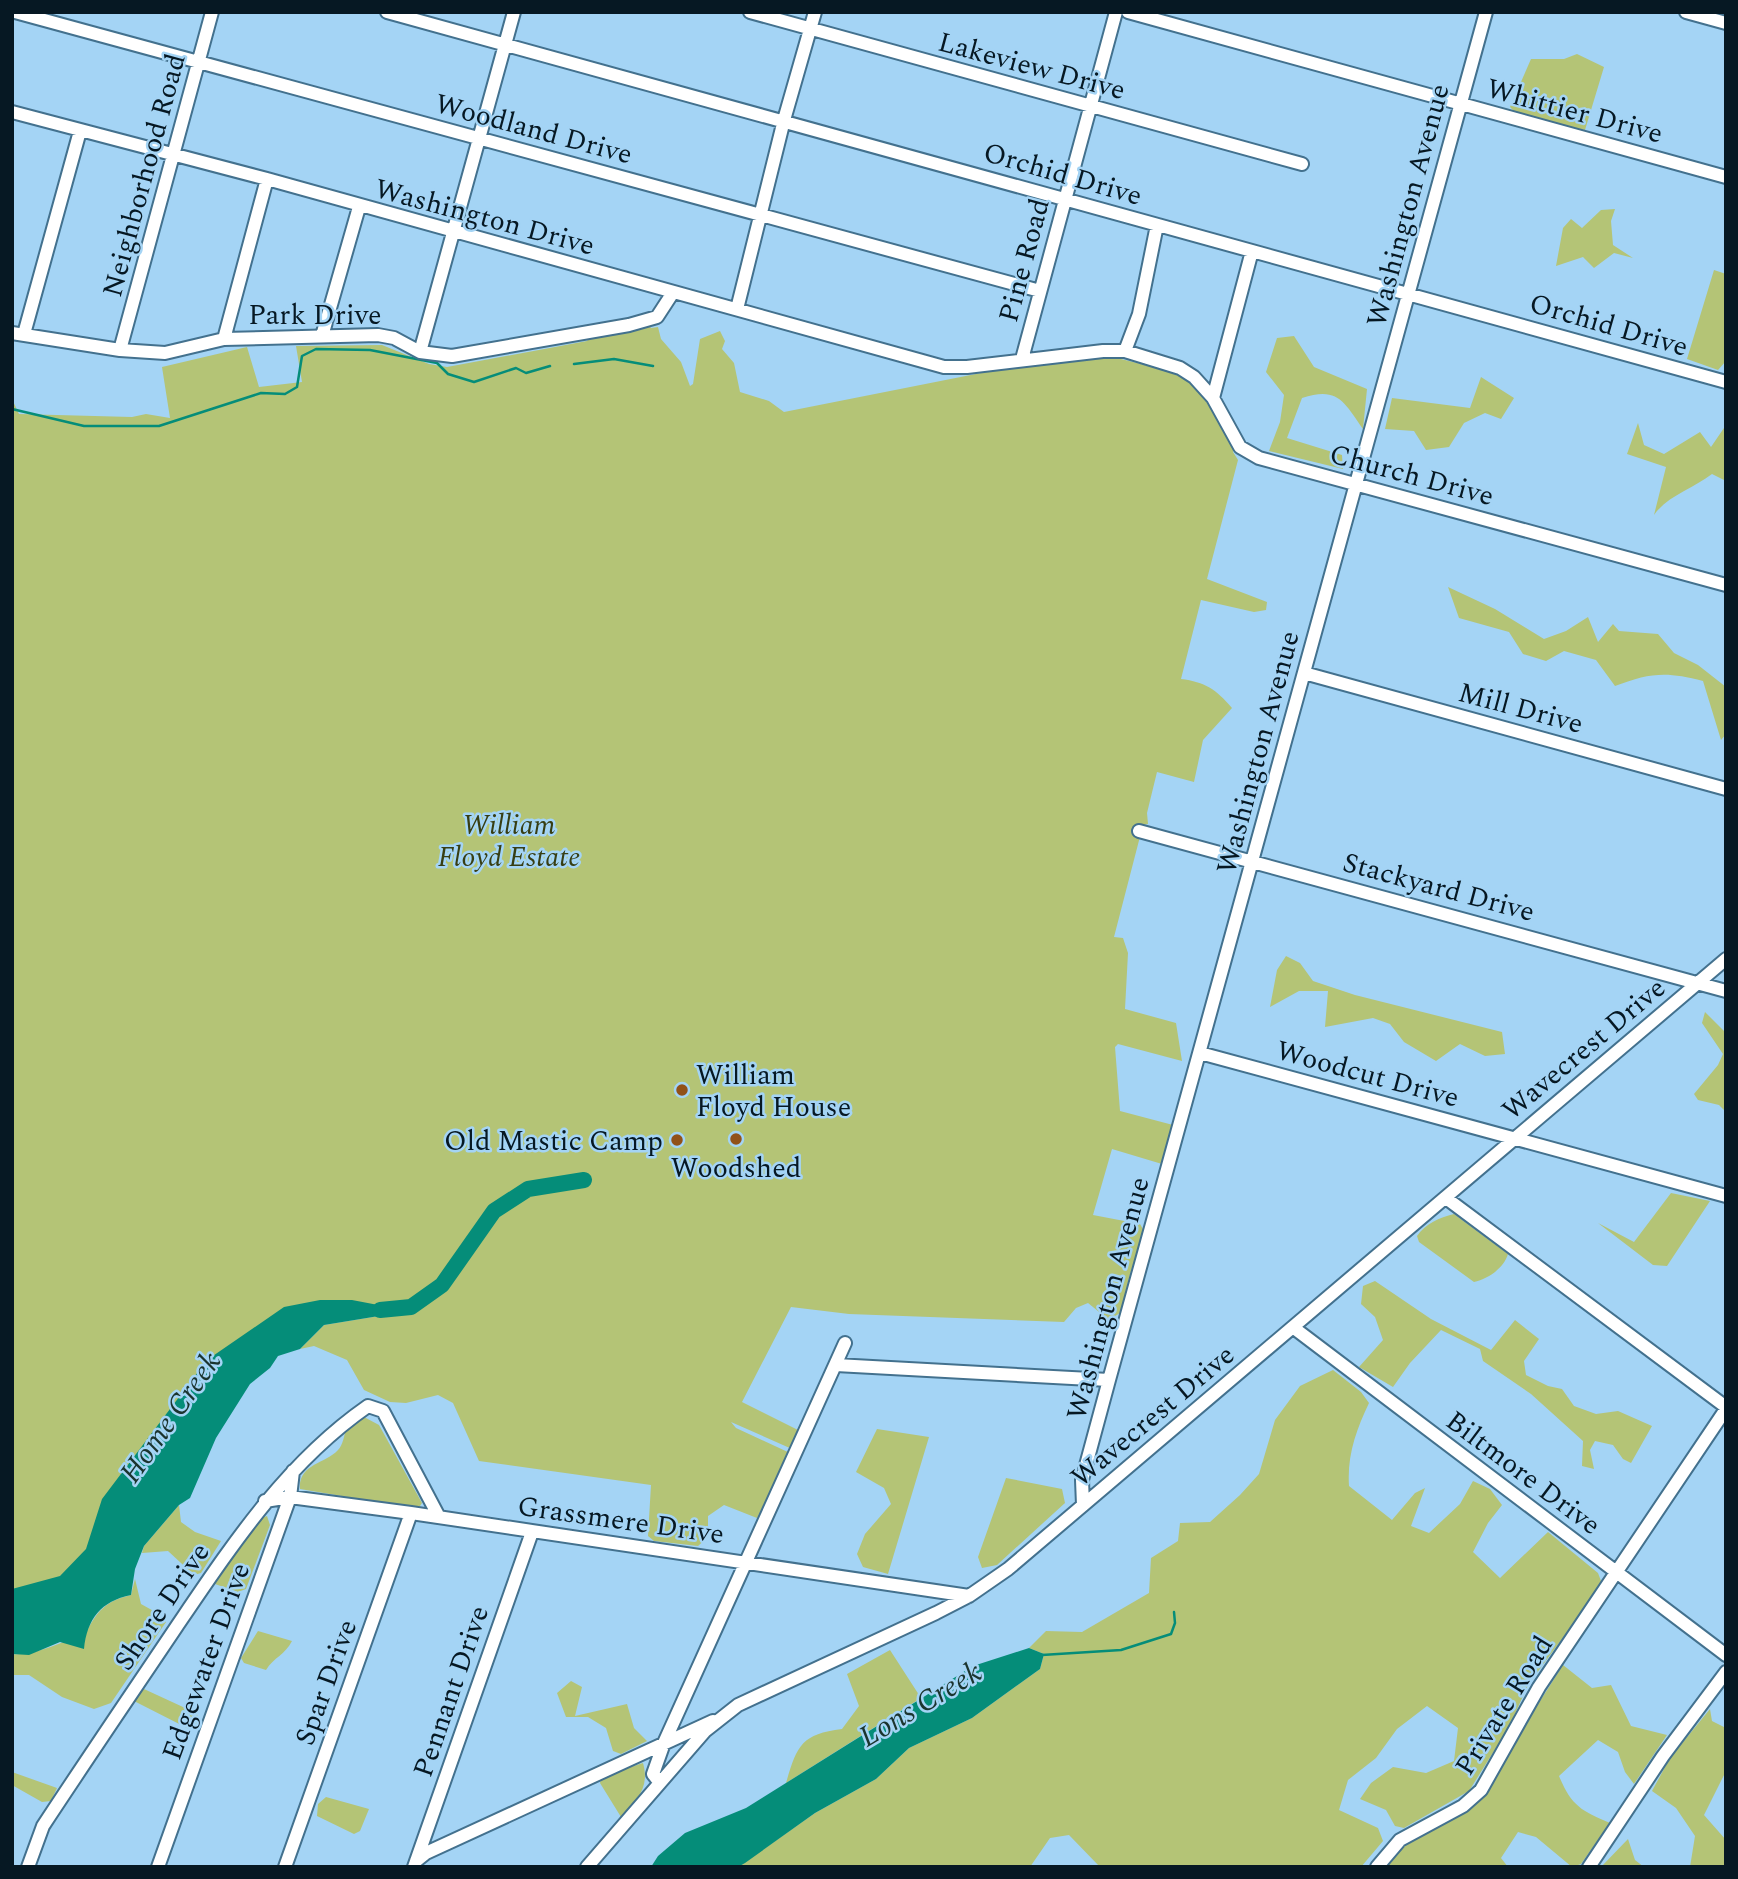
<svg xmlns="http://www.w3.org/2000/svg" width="1738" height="1879" font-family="Spectral,serif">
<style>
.green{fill:#b4c476}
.water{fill:#058d79}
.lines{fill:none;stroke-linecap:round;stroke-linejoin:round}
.stream{stroke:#058d79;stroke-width:2.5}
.river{stroke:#058d79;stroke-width:16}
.minor-casing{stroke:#43718e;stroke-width:16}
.minor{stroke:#fff;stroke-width:12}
.poi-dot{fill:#915219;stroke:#a4d4f5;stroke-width:2.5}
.labels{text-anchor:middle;stroke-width:5;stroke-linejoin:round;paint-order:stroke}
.street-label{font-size:28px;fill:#061823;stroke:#a4d4f5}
.park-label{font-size:28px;font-style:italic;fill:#373e13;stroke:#a4d4f5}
.poi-label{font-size:28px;fill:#061823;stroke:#a4d4f5;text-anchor:start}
.water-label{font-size:30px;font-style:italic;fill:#1b342e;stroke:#a4d4f5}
</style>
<rect width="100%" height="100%" fill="#a4d4f5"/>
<path class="green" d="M 1577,54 L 1604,67 L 1585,130 L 1517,114 L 1510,107 L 1531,59 L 1564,59 Z
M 1615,209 L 1611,221 L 1613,245 L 1633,258 L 1614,253 L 1594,268 L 1583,257 L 1556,266 L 1563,228 L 1571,219 L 1582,228 L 1601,210 Z
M 1714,270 L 1726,274 L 1726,361 L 1718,370 L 1687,359 Z
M 648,324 L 651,328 L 658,327 L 661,339 L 681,362 L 690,386 L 693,384 L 700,339 L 720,331 L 725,341 L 722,349 L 734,363 L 740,392 L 769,401 L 784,412 L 1001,369 L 1105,355 L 1169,371 L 1188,380 L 1200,390 L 1234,446 L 1233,452 L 1238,460 L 1207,579 L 1267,602 L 1266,610 L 1254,612 L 1201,600 L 1181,679 C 1205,682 1216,689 1232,708 L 1203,740 L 1194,782 L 1157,772 L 1147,813 L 1148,824 L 1143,825 L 1114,937 L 1123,938 L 1128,953 L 1125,1009 L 1176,1023 L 1182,1061 L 1118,1044 L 1115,1047 L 1120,1111 L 1173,1125 L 1162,1164 L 1112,1149 L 1093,1215 L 1140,1224 L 1144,1231 C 1135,1260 1124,1287 1123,1311 L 1109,1320 L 1088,1303 L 1076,1308 L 1064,1322 L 849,1314 L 791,1307 L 742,1402 L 800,1431 L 792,1449 L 731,1422 L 736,1428 L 790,1453 L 757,1518 L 724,1505 L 708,1516 L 708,1537 L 698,1546 L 654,1541 L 648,1536 L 651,1485 L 479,1461 L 453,1403 L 438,1395 L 406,1403 L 390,1402 L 364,1390 L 347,1360 L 314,1346 L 300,1349 L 324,1325 L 385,1315 L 397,1308 L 371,1305 L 312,1317 L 92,1553 L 65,1586 L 12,1601 L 12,399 L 19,414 L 132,417 L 146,414 L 170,418 L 162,367 L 247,347 L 259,387 L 302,382 L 296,346 L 382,345 L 429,364 L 447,367 L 587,341 L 591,334 Z
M 1294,336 L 1314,367 L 1367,389 L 1363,429 C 1344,402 1338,386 1302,398 L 1287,438 L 1342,455 L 1343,469 L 1269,451 L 1280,422 L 1284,395 L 1266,372 L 1277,338 Z
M 1481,377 L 1514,398 L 1501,419 L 1485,413 L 1464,423 L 1449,447 L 1426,450 L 1414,431 L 1385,429 L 1392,398 L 1470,408 Z
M 1638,423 L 1644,445 L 1664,454 L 1700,432 L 1711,447 L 1726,425 L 1726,481 L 1712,474 C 1694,488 1667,496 1654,515 L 1666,467 L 1627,454 Z
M 1448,587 L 1495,609 L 1544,639 L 1566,631 L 1588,617 L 1598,642 L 1613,624 L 1619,631 L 1658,634 L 1674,653 L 1698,665 L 1726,687 L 1726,734 L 1721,740 L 1703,681 C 1666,671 1649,673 1615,686 L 1596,660 L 1564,651 L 1546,661 L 1523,654 L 1509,632 L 1459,618 Z
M 1286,956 L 1300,963 L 1313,981 L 1355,995 L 1502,1032 L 1505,1054 L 1485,1056 L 1460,1044 L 1436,1061 L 1404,1042 L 1390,1024 L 1373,1018 L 1325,1027 L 1328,991 L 1299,991 L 1270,1007 L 1277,970 Z
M 1705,1012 L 1726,1033 L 1726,1112 L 1719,1105 L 1698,1100 L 1694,1094 L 1718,1065 L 1723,1054 L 1702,1023 Z
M 1671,1193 L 1710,1201 L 1667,1266 L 1653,1265 L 1598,1223 L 1634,1242 Z
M 1454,1214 L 1508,1254 C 1504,1268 1488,1279 1474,1282 L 1419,1242 L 1417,1236 C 1426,1223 1439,1218 1454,1214 Z
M 1375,1281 L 1431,1319 L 1491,1350 L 1515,1320 L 1539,1339 L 1524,1361 L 1526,1375 L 1548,1386 L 1562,1389 L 1574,1406 L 1596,1414 L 1618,1411 L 1652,1426 L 1631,1463 L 1623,1459 L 1613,1445 L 1595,1441 L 1590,1450 L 1594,1469 L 1582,1466 L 1583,1441 L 1531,1394 L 1483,1361 L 1480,1349 L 1441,1330 L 1410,1363 L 1393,1387 L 1359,1367 L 1383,1340 L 1375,1317 L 1361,1304 L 1363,1286 Z
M 1333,1370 L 1361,1392 L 1369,1403 C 1356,1430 1347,1456 1349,1486 L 1392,1520 L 1415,1493 L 1425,1488 L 1411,1526 L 1429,1533 L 1460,1504 L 1473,1481 L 1490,1489 L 1502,1505 L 1488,1523 L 1473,1552 L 1500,1578 L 1548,1532 L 1598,1573 L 1601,1581 L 1596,1593 L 1528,1685 L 1509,1727 L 1469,1791 L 1404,1828 L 1395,1826 L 1386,1810 L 1360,1799 L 1371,1783 L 1393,1767 L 1426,1773 L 1454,1761 L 1458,1728 L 1427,1706 L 1397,1729 L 1376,1758 L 1348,1780 L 1339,1810 L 1378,1828 L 1383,1841 L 1361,1867 L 1100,1867 L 1069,1835 L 1050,1838 L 1030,1867 L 738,1867 L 815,1813 L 876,1779 L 909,1748 L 972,1718 L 1040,1669 L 1044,1654 L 1029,1648 L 1046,1631 L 1082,1632 L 1149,1593 L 1151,1558 L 1178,1541 L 1180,1523 L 1210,1522 L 1240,1495 L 1259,1474 L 1275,1420 L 1300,1386 Z
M 364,1417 L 379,1425 L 422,1503 L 420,1506 L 413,1508 L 300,1489 C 298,1464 325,1464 338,1450 C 343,1445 344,1436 346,1429 Z
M 877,1429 L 929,1437 L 888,1574 L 863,1567 L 857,1554 L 865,1534 L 891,1504 L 884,1488 L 856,1472 Z
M 1006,1478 L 1062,1489 L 1065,1503 L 997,1565 L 982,1568 L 978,1557 Z
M 179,1505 L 181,1522 L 195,1532 L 221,1541 L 201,1573 L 194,1575 L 168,1551 L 142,1553 L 144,1546 Z
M 267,1516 L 270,1525 L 246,1589 L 238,1592 L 215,1584 L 257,1520 Z
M 135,1579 L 141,1604 L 159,1614 L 166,1622 L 111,1703 L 94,1709 L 62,1697 L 29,1675 L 12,1675 L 12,1654 C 37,1656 61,1641 85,1635 C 96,1612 105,1601 131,1595 Z
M 258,1631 L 292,1641 C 285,1655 274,1657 266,1670 L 244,1663 L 241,1658 Z
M 890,1650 L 921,1698 L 786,1783 C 797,1746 801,1734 842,1729 L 859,1706 L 847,1674 Z
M 1563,1665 L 1592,1688 L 1611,1685 L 1631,1726 L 1667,1735 L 1634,1784 L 1625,1772 L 1618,1752 L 1598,1740 L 1559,1776 C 1571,1805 1581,1811 1610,1823 L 1581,1864 L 1572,1867 L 1536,1837 L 1518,1832 L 1501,1858 L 1508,1867 L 1383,1867 L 1401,1845 L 1478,1798 Z
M 571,1681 L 582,1687 L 575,1716 L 627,1704 L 634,1728 L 647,1741 L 621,1754 L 613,1751 L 606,1728 L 588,1717 L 566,1717 L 557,1693 Z
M 144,1689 L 196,1713 L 200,1719 L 191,1730 L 134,1701 Z
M 1710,1709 L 1712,1721 L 1726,1728 L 1726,1771 L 1704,1815 L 1726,1840 L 1726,1867 L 1690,1867 L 1695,1836 L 1676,1808 L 1652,1791 L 1670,1758 Z
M 643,1763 C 650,1788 637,1800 621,1817 L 600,1783 L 602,1776 Z
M 12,1772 L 57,1788 L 51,1801 L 42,1802 L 12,1785 Z
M 326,1797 L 369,1809 L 360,1831 L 354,1834 L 317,1816 L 318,1804 Z
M 1628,1839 L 1635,1860 L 1644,1867 L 1601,1867 Z"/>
<path class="water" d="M 320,1300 L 352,1300 L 399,1309 L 385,1315 L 324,1325 L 300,1349 L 278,1356 L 270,1368 L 250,1384 L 216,1438 L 190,1498 L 179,1505 L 144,1546 L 135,1569 L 131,1595 C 101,1601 87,1619 84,1649 L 60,1642 L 29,1655 L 12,1654 L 12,1589 L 60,1576 L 86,1549 L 102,1499 L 207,1360 L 284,1307 Z
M 1029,1648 L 1044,1654 L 1040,1669 L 972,1718 L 909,1748 L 876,1779 L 815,1813 L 745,1863 L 738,1867 L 651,1867 L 658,1856 L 685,1833 L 746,1808 L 973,1666 Z"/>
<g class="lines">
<path class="stream" d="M 574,364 L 614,359 L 653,366
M 12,409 L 84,426 L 159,426 L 261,393 L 285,394 L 297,387 L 302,356 L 316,349 L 370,350 L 437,363 L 448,374 L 474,382 L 516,368 L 526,373 L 550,366
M 1042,1655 L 1121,1650 L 1171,1634 L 1175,1623 L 1174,1612"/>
<path class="river" d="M 380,1310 L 411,1307 L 442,1285 L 494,1211 L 528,1189 L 584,1180"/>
<g class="minor-casing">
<path id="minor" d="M 15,12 L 1040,291
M 387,12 L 1726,382
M 750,12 L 1302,164
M 1128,12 L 1726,177
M 1686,12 L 1726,23
M 12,112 L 267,179 L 944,367 L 967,367 L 1103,351 L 1125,351 L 1180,368 L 1194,377 L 1213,398 L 1240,447 L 1259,458 L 1726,585
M 737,309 L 784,120 L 815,12
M 12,333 L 120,350 L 165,353 L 224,339 L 378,335 L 394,338 L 420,352 L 452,356 L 629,325 L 657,317 L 672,294
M 24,334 L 80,131
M 322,336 L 359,207
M 224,339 L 267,179
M 120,350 L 212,12
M 1125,351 L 1139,314 L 1157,225
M 420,352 L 514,12
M 1022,359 L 1116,12
M 1213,398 L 1252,251
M 1304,673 L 1726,789
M 1139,831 L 1726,991
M 1200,1053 L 1726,1196
M 1446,1198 L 1726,1407
M 1294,1328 L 1726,1655
M 836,1365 L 1109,1380
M 265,1501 L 290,1497 L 411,1513 L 969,1596
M 1083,1505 L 1082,1480 L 1109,1380 L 1486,12
M 660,1783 L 653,1774 L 664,1743 L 845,1343
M 416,1861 L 426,1853 L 713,1721
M 28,1867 L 43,1826 C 87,1759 132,1693 177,1626 C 232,1545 286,1463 368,1406 L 383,1411 L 439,1517
M 158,1867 L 290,1497 L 293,1471
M 285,1867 L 411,1513
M 414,1867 L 532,1532
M 587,1867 L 705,1731 L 738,1705 L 936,1613 L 969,1596 L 1008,1569 L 1726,959
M 1377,1867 L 1400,1840 L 1463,1806 L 1481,1790 L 1539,1687 L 1726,1409
M 1589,1867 L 1663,1756 L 1726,1672"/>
</g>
<use href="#minor" class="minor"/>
</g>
<g class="poi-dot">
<circle cx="682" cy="1090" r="7"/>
<circle cx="736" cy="1139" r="7"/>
<circle cx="677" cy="1140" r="7"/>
</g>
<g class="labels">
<g class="street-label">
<text transform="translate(1032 65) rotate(15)" y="10">Lakeview Drive</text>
<text transform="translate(1575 110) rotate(15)" y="10">Whittier Drive</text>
<text transform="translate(534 128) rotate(15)" y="10">Woodland Drive</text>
<text transform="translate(1063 173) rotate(16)" y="10">Orchid Drive</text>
<text transform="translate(143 175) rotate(-75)" y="10">Neighborhood Road</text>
<text transform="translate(1407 205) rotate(-75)" y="10">Washington Avenue</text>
<text transform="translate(485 216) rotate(15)" y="10">Washington Drive</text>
<text transform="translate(1023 260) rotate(-75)" y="10">Pine Road</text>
<text x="315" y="324">Park Drive</text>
<text transform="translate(1609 324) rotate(16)" y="10">Orchid Drive</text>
<text transform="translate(1412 474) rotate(15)" y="10">Church Drive</text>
<text transform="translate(1521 707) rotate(15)" y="10">Mill Drive</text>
<text transform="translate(1257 752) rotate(-75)" y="10">Washington Avenue</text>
<text transform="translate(1439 886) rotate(15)" y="10">Stackyard Drive</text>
<text transform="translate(1583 1048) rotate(-40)" y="10">Wavecrest Drive</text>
<text transform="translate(1368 1073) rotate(15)" y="10">Woodcut Drive</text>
<text transform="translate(1107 1298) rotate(-75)" y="10">Washington Avenue</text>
<text transform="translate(1152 1415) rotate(-40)" y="10">Wavecrest Drive</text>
<text transform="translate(1524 1472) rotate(37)" y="10">Biltmore Drive</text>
<text transform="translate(621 1519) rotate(8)" y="10">Grassmere Drive</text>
<text transform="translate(161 1606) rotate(-56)" y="10">Shore Drive</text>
<text transform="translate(205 1661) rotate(-70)" y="10">Edgewater Drive</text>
<text transform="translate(325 1682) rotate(-70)" y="10">Spar Drive</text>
<text transform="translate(450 1691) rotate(-71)" y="10">Pennant Drive</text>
<text transform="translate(1503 1705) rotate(-58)" y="10">Private Road</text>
</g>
<g class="park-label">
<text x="509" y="834">William<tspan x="509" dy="32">Floyd Estate</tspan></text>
</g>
<g class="poi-label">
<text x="696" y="1084">William<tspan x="696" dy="32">Floyd House</tspan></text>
<text x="663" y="1150" text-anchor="end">Old Mastic Camp</text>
<text x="736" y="1177" text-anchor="middle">Woodshed</text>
</g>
<g class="water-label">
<text transform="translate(170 1417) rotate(-55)" y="10">Home Creek</text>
<text transform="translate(920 1704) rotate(-31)" y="10">Lons Creek</text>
</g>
</g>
<rect width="1738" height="1879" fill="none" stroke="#061823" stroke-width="28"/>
</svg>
